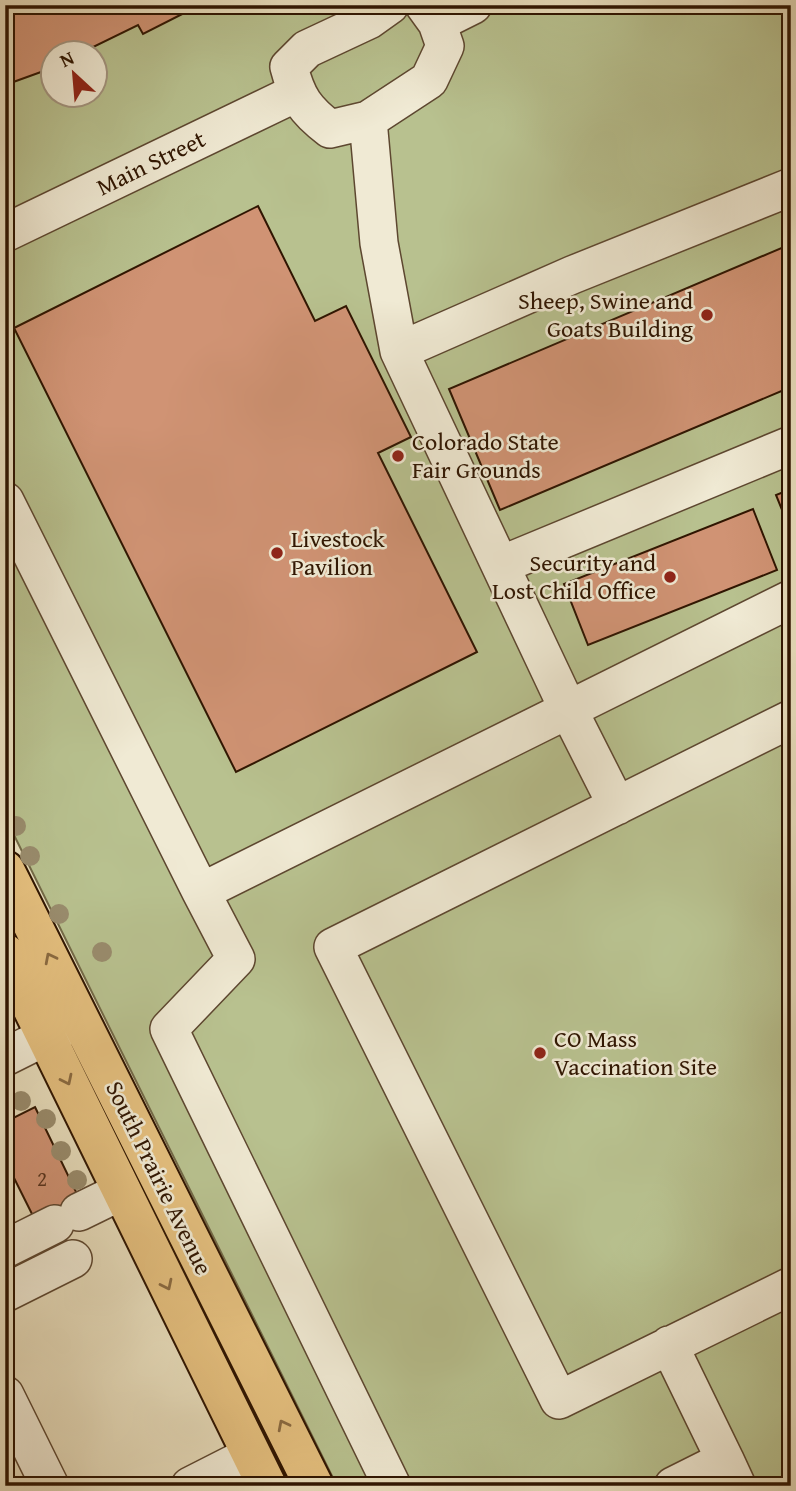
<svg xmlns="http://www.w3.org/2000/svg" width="796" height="1491" font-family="'Gentium Book Plus',serif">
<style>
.green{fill:#b8c18f;stroke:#746b48;stroke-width:2;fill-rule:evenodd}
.building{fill:#d09374;stroke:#2f1501;stroke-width:2}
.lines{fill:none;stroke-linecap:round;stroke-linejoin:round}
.minor-casing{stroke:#5d4730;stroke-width:40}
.major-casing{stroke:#2f1501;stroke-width:42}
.minor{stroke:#f0ead4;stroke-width:37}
.major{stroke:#e4bf7e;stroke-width:38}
.tree{fill:#998c6d}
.oneway{stroke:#8a6a40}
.poi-dot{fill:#8f2418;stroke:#f0ead4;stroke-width:2.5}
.labels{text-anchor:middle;stroke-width:5;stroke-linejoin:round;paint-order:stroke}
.number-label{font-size:21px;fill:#57341e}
.street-label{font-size:24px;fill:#2f1501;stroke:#f0ead4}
.poi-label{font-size:24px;fill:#2f1501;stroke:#f0ead4;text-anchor:start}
</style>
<rect width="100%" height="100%" fill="#e8debd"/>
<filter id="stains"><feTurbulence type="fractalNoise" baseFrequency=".00286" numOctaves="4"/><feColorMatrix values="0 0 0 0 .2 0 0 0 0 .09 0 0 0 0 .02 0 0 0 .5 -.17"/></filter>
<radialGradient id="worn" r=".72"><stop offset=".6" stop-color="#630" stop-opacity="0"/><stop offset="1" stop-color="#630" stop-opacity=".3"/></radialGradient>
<path class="green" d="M 5,5 L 791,5 L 791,1486 L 337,1486 L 5,817 ZM 52,52 L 94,52 L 94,94 L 52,94 Z"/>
<path class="building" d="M 5,5 L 200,5 L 143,34 L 138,25 L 83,52 L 52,52 L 52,68 L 5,85 Z
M 258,206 L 315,321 L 346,306 L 411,437 L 378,453 L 477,652 L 236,772 L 14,328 Z
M 791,244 L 791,387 L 500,510 L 449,389 Z
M 791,489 L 791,532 L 776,495 Z
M 753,509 L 777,570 L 588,645 L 564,584 Z
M 35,1107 L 79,1198 L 84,1220 L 35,1220 L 5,1160 L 5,1122 Z
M 5,1465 L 15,1486 L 5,1486 Z"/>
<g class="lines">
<g class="minor-casing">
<path id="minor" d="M 390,5 L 369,20 L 307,49 L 289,67 C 297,98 305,110 330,129 L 368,120 L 429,80 L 445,46 L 437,23 L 424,5
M 437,23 L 473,5
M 368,120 L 379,243 L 399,351 L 568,709 L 617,806
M 5,233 L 296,93
M 399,351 L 572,275 L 791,187
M 5,501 L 201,892 L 791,599
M 501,565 L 791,445
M 791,719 L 333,947 L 559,1400 L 791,1286
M 201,892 L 236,959 L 169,1029 L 392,1486
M 5,1057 L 73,1023
M 79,1212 L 122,1191
M 5,1249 L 55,1224
M 5,1293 L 73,1259
M 669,1345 L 725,1460
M 5,1395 L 50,1486
M 190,1486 L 251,1455
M 673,1486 L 725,1460 L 737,1486"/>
</g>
<g class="major-casing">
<path id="major" d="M 5,870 L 314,1486
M 5,953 L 267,1486"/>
</g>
<use href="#minor" class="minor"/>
<use href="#major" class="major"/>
</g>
<g class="tree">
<circle cx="16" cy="826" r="10"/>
<circle cx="30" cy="856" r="10"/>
<circle cx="59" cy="914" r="10"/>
<circle cx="102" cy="952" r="10"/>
<circle cx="21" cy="1101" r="10"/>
<circle cx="46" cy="1119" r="10"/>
<circle cx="61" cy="1151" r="10"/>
<circle cx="77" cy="1180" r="10"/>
</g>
<defs><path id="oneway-chevron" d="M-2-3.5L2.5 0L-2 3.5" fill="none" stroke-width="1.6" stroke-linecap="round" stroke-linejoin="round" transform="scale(1.75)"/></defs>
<g class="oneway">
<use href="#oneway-chevron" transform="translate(50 958) rotate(-117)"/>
<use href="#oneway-chevron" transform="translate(67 1080) rotate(64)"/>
<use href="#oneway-chevron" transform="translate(167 1285) rotate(64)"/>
<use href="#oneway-chevron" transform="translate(283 1425) rotate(-117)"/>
</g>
<g class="poi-dot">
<circle cx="707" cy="315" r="7"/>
<circle cx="398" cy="456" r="7"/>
<circle cx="277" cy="553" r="7"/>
<circle cx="670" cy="577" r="7"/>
<circle cx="540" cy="1053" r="7"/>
</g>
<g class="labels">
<g class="number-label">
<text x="42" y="1186">2</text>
</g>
<g class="street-label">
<text transform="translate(151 163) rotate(-26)" y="8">Main Street</text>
<text transform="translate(159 1178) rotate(64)" y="8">South Prairie Avenue</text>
</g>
<g class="poi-label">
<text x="693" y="309" text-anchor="end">Sheep, Swine and<tspan x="693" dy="28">Goats Building</tspan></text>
<text x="412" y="450">Colorado State<tspan x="412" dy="28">Fair Grounds</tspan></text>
<text x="291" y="547">Livestock<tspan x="291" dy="28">Pavilion</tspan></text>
<text x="656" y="571" text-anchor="end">Security and<tspan x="656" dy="28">Lost Child Office</tspan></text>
<text x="554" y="1047">CO Mass<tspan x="554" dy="28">Vaccination Site</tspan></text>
</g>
</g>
<rect width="796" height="1491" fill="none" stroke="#e8debd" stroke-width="28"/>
<rect x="7" y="7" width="782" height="1477" fill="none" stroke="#2f1501" stroke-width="3.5"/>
<rect x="14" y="14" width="768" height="1463" fill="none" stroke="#2f1501" stroke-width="2"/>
<g transform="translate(74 74) rotate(334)"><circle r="33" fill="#f0ead4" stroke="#a39580" stroke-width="2"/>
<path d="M0-5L12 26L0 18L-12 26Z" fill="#8f2418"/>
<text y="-10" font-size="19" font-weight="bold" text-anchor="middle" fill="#2f1501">N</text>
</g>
<rect width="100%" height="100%" filter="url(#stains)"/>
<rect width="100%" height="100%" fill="url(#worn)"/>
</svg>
